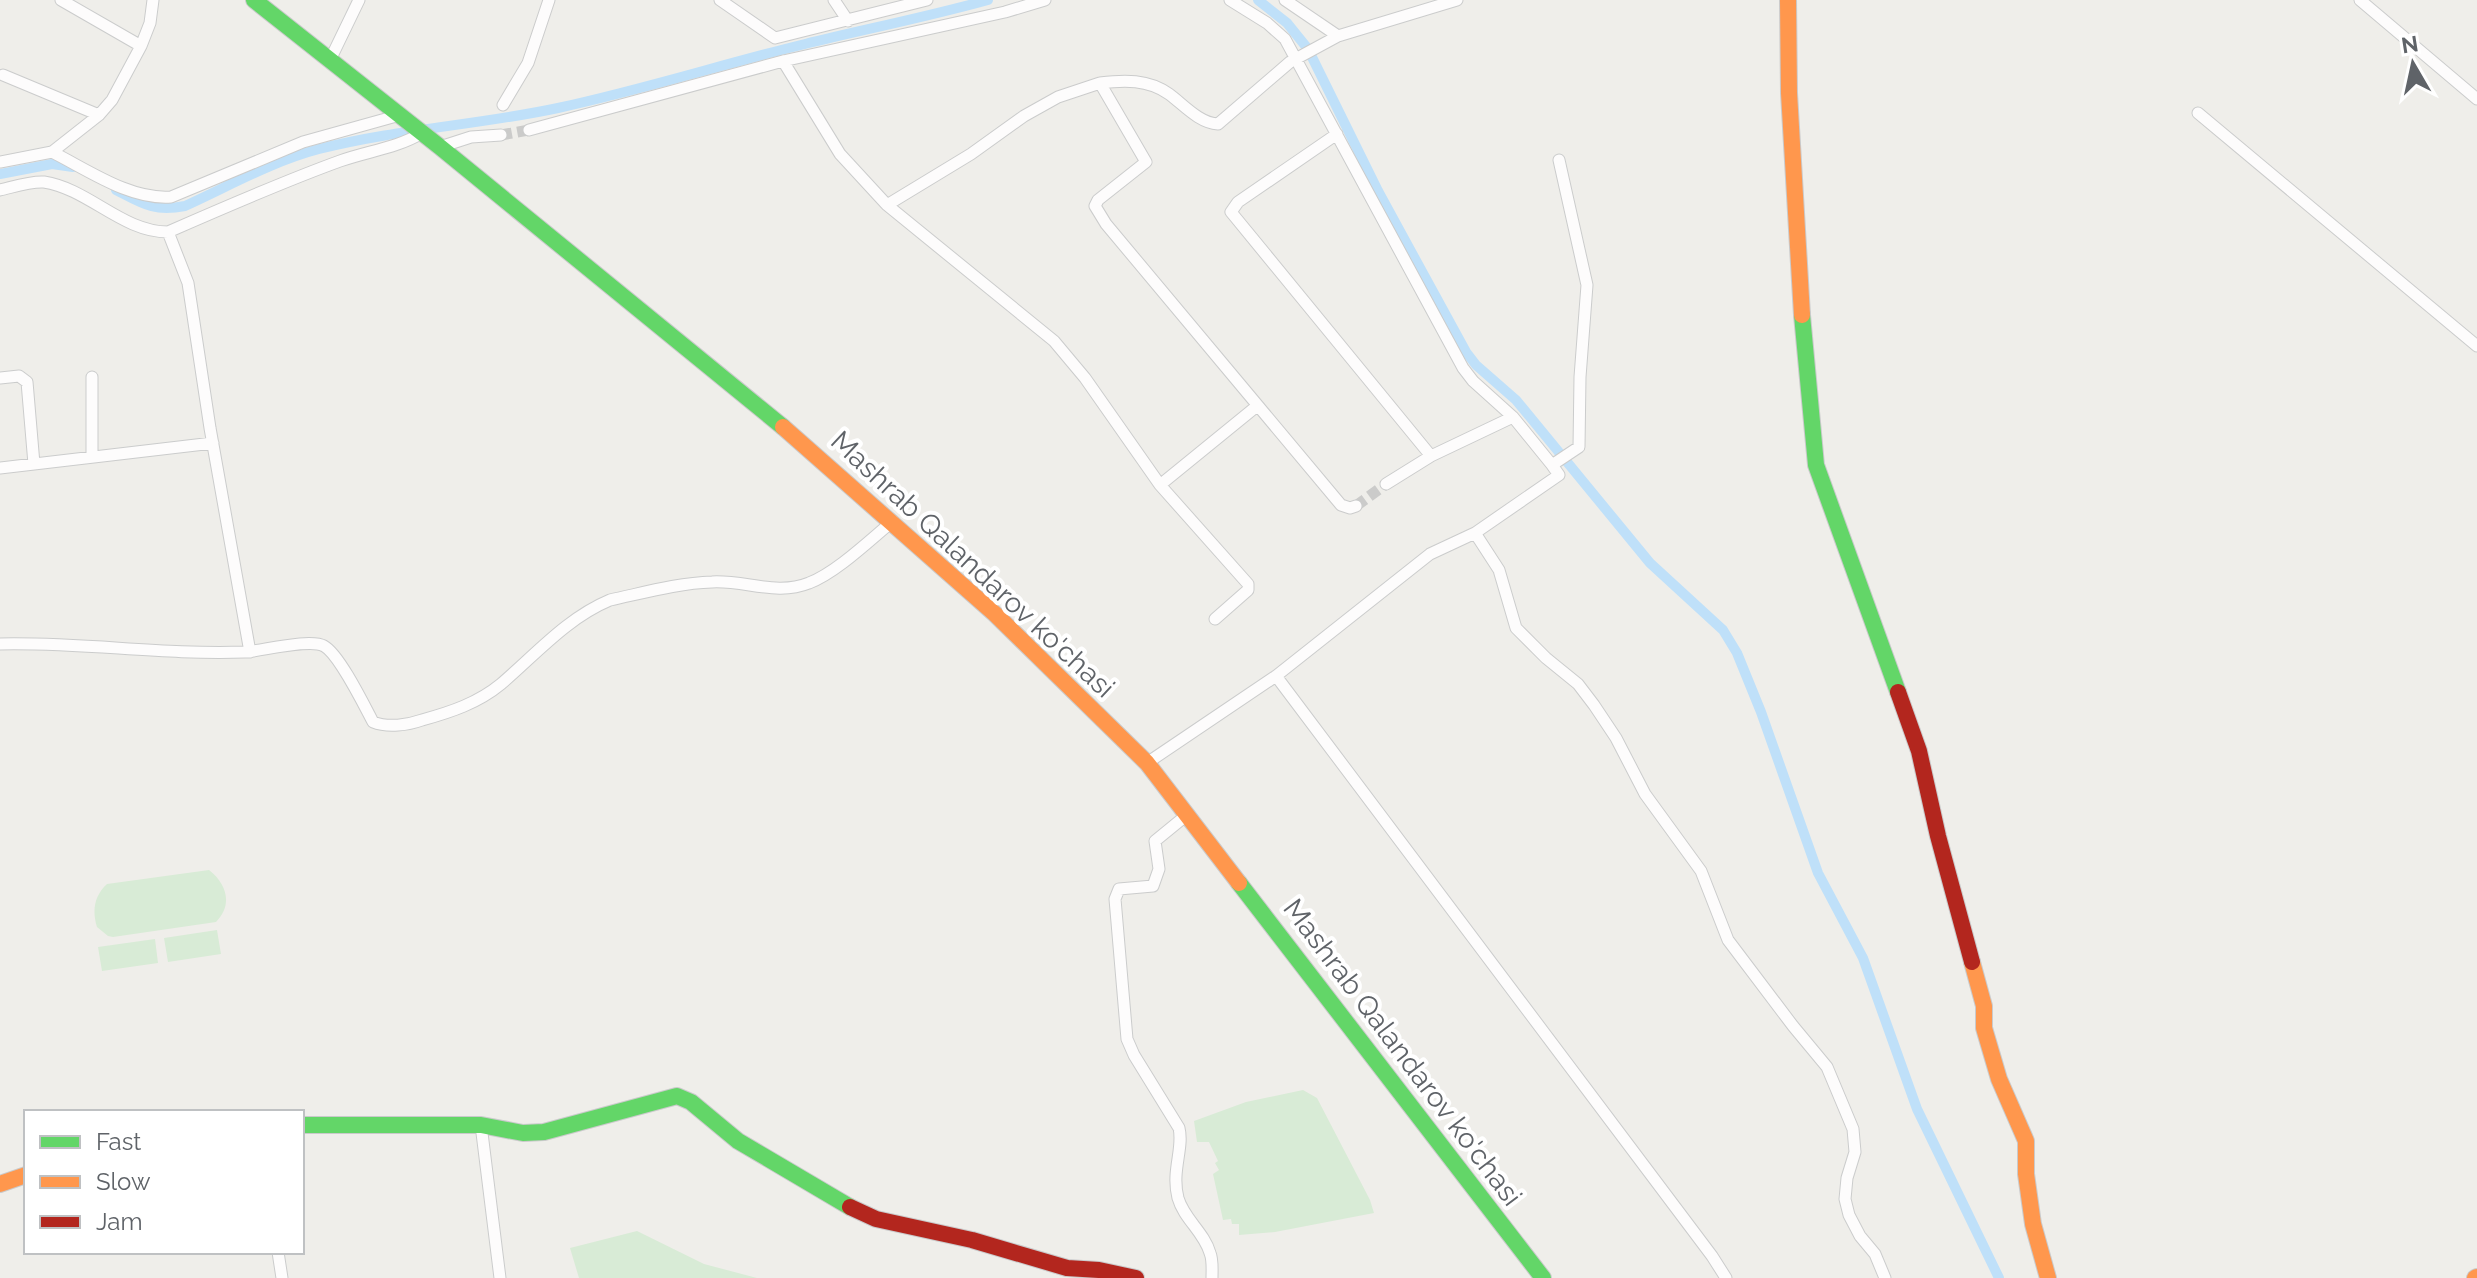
<svg xmlns="http://www.w3.org/2000/svg" width="2477" height="1278" font-family="Raleway,sans-serif">
<style>
.green{fill:#d8ebd6}
.lines{fill:none;stroke-linecap:round;stroke-linejoin:round}
.canal{stroke:#bfe0f9;stroke-width:10}
.street-tunnel{stroke:#cbcbca;stroke-width:11;stroke-dasharray:11 5.5;stroke-linecap:butt}
.street-casing{stroke:#cbcccc;stroke-width:13}
.fast-casing{stroke:#cacacb;stroke-width:18}
.slow-casing{stroke:#cacacb;stroke-width:18}
.jam-casing{stroke:#cacacb;stroke-width:18}
.street{stroke:#fdfcfc;stroke-width:11}
.fast{stroke:#63d668;stroke-width:16}
.slow{stroke:#ff974d;stroke-width:16}
.jam{stroke:#b3261e;stroke-width:16}
.labels{text-anchor:middle;stroke-width:8;stroke-linejoin:round;paint-order:stroke}
.street-label{font-size:28px;fill:#5f6368;stroke:#fff}
</style>
<rect width="100%" height="100%" fill="#efeeea"/>
<path class="green" d="M 209,870 C 227,884 233,905 216,922 L 113,937 L 108,936 L 97,927 C 92,911 94,896 107,884 Z
M 217,930 L 221,954 L 168,962 L 164,938 Z
M 155,939 L 158,963 L 102,971 L 98,947 Z
M 1303,1090 L 1317,1098 L 1370,1200 L 1374,1213 L 1275,1232 L 1239,1235 L 1239,1224 L 1232,1224 L 1231,1219 L 1223,1220 L 1213,1174 L 1219,1170 L 1215,1163 L 1218,1161 L 1209,1142 L 1197,1142 L 1194,1121 L 1246,1102 Z
M 637,1231 L 704,1264 L 757,1278 L 579,1278 L 570,1248 Z"/>
<g class="lines">
<path class="canal" d="M 1258,0 L 1287,23 L 1308,49 L 1378,191 L 1466,352 L 1476,365 L 1516,400 L 1650,563 L 1723,630 L 1737,653 L 1761,712 L 1818,873 L 1863,958 L 1917,1109 L 1999,1278
M 0,174 L 52,164 L 73,167
M 116,190 C 143,204 154,212 185,206 C 229,186 273,161 319,149 C 398,129 479,125 558,108 C 642,90 723,64 805,44 C 866,29 927,17 988,0"/>
<path class="street-tunnel" d="M 501,135 L 529,130
M 1356,506 L 1386,484"/>
<g class="street-casing">
<path id="street" d="M 720,0 L 775,38 L 927,0
M 834,0 L 848,21
M 1230,0 L 1267,23 L 1285,39 L 1463,368 L 1473,381 L 1513,417 L 1552,465 L 1579,447 L 1580,377 L 1587,285 L 1559,160
M 1285,0 L 1338,36 L 1457,0
M 2360,0 L 2477,99
M 1338,36 L 1290,62 L 1218,124 C 1199,123 1184,105 1169,94 C 1148,79 1124,80 1100,83 L 1146,162 L 1098,200 L 1095,206 L 1106,224 L 1341,505 L 1350,508 L 1356,506
M 141,46 L 150,23 L 153,0
M 330,60 L 359,0
M 783,61 L 840,154 L 887,205 L 1054,341 L 1085,378 L 1160,485 L 1248,584 L 1248,590 L 1215,619
M 3,75 L 99,115
M 503,105 L 528,63 L 549,0
M 2198,113 L 2477,346
M 529,130 L 783,61 L 1005,12 L 1045,0
M 1337,134 L 1238,202 L 1231,212 L 1431,456
M 440,147 L 471,137 L 501,135
M 52,152 C 88,170 130,200 171,197 L 303,142 L 400,115
M 0,162 L 52,152 L 99,115 L 112,100 L 141,46 L 61,0
M 0,190 C 13,187 31,181 44,182 C 89,189 122,232 168,232
M 887,205 L 971,154 L 1024,116 L 1058,97 L 1100,83
M 0,378 L 19,376 L 27,382 L 34,464
M 92,457 L 92,377
M 0,468 L 213,443
M 1386,484 L 1431,456 L 1513,417
M 1160,485 L 1257,406
M 1475,533 L 1499,570 L 1516,628 L 1546,658 L 1578,684 L 1594,705 L 1616,738 L 1645,794 L 1701,871 L 1728,940 L 1793,1026 L 1827,1067 L 1853,1129 L 1855,1152 L 1847,1178 L 1845,1199 L 1849,1215 L 1860,1236 L 1875,1254 L 1885,1278
M 0,644 C 82,642 163,655 245,652 C 262,651 310,638 324,646 C 339,654 364,705 373,722 C 388,728 408,725 422,720 C 451,712 478,703 501,684 C 536,654 567,618 610,600 C 643,593 678,583 712,582 C 745,580 777,596 809,583 C 836,573 871,539 893,521
M 250,652 L 210,428 L 188,283 L 168,232 C 225,207 282,182 340,161 C 368,151 397,148 422,133
M 1276,676 L 1712,1256 L 1726,1278
M 1147,763 L 1276,676 L 1430,554 L 1475,533 L 1559,475 L 1552,465
M 1188,814 L 1155,841 L 1159,869 L 1153,886 L 1119,889 L 1115,899 L 1127,1039 L 1134,1055 L 1179,1128 C 1184,1148 1171,1171 1178,1198 C 1184,1219 1204,1232 1210,1253 C 1213,1260 1212,1270 1212,1278
M 481,1125 L 500,1278
M 278,1252 L 282,1278"/>
</g>
<g class="fast-casing">
<path id="fast" d="M 254,0 L 440,147 L 783,427
M 1802,315 L 1816,465 L 1898,692
M 1239,883 L 1543,1278
M 302,1125 L 481,1125 L 523,1133 L 544,1132 L 677,1096 L 691,1102 L 738,1141 L 850,1207"/>
</g>
<g class="slow-casing">
<path id="slow" d="M 1788,0 L 1789,93 L 1802,315
M 783,427 L 995,614 L 1147,763 L 1239,883
M 1972,962 L 1984,1006 L 1984,1028 L 1999,1079 L 2026,1141 L 2026,1174 L 2033,1224 L 2048,1278
M 0,1184 L 26,1175
M 2475,1278 L 2477,1277"/>
</g>
<g class="jam-casing">
<path id="jam" d="M 1898,692 L 1919,751 L 1938,836 L 1972,962
M 850,1207 L 876,1219 L 972,1240 L 1067,1268 L 1099,1270 L 1136,1278"/>
</g>
<use href="#street" class="street"/>
<use href="#fast" class="fast"/>
<use href="#slow" class="slow"/>
<use href="#jam" class="jam"/>
</g>
<g class="labels">
<g class="street-label">
<text transform="translate(973 564) rotate(43)" y="10">Mashrab Qalandarov ko'chasi</text>
<text transform="translate(1403 1052) rotate(53)" y="10">Mashrab Qalandarov ko'chasi</text>
</g>
</g>
<rect x="24" y="1110" width="280" height="144" fill="#ffffff" stroke="#bfc1c3" stroke-width="2"/>
<rect x="40" y="1136" width="40" height="12" fill="#63d668" stroke="#bfc1c3" stroke-width="2"/>
<text x="96" y="1150" font-size="24" fill="#5f6368">Fast</text>
<rect x="40" y="1176" width="40" height="12" fill="#ff974d" stroke="#bfc1c3" stroke-width="2"/>
<text x="96" y="1190" font-size="24" fill="#5f6368">Slow</text>
<rect x="40" y="1216" width="40" height="12" fill="#b3261e" stroke="#bfc1c3" stroke-width="2"/>
<text x="96" y="1230" font-size="24" fill="#5f6368">Jam</text>
<g transform="translate(2413 64) rotate(351)" stroke="#ffffff" stroke-width="6" paint-order="stroke">
<path d="M0-6L14 30L0 20L-14 30Z" fill="#5f6368"/>
<text y="-12" font-size="22" font-weight="bold" text-anchor="middle" fill="#5f6368">N</text>
</g>
</svg>
